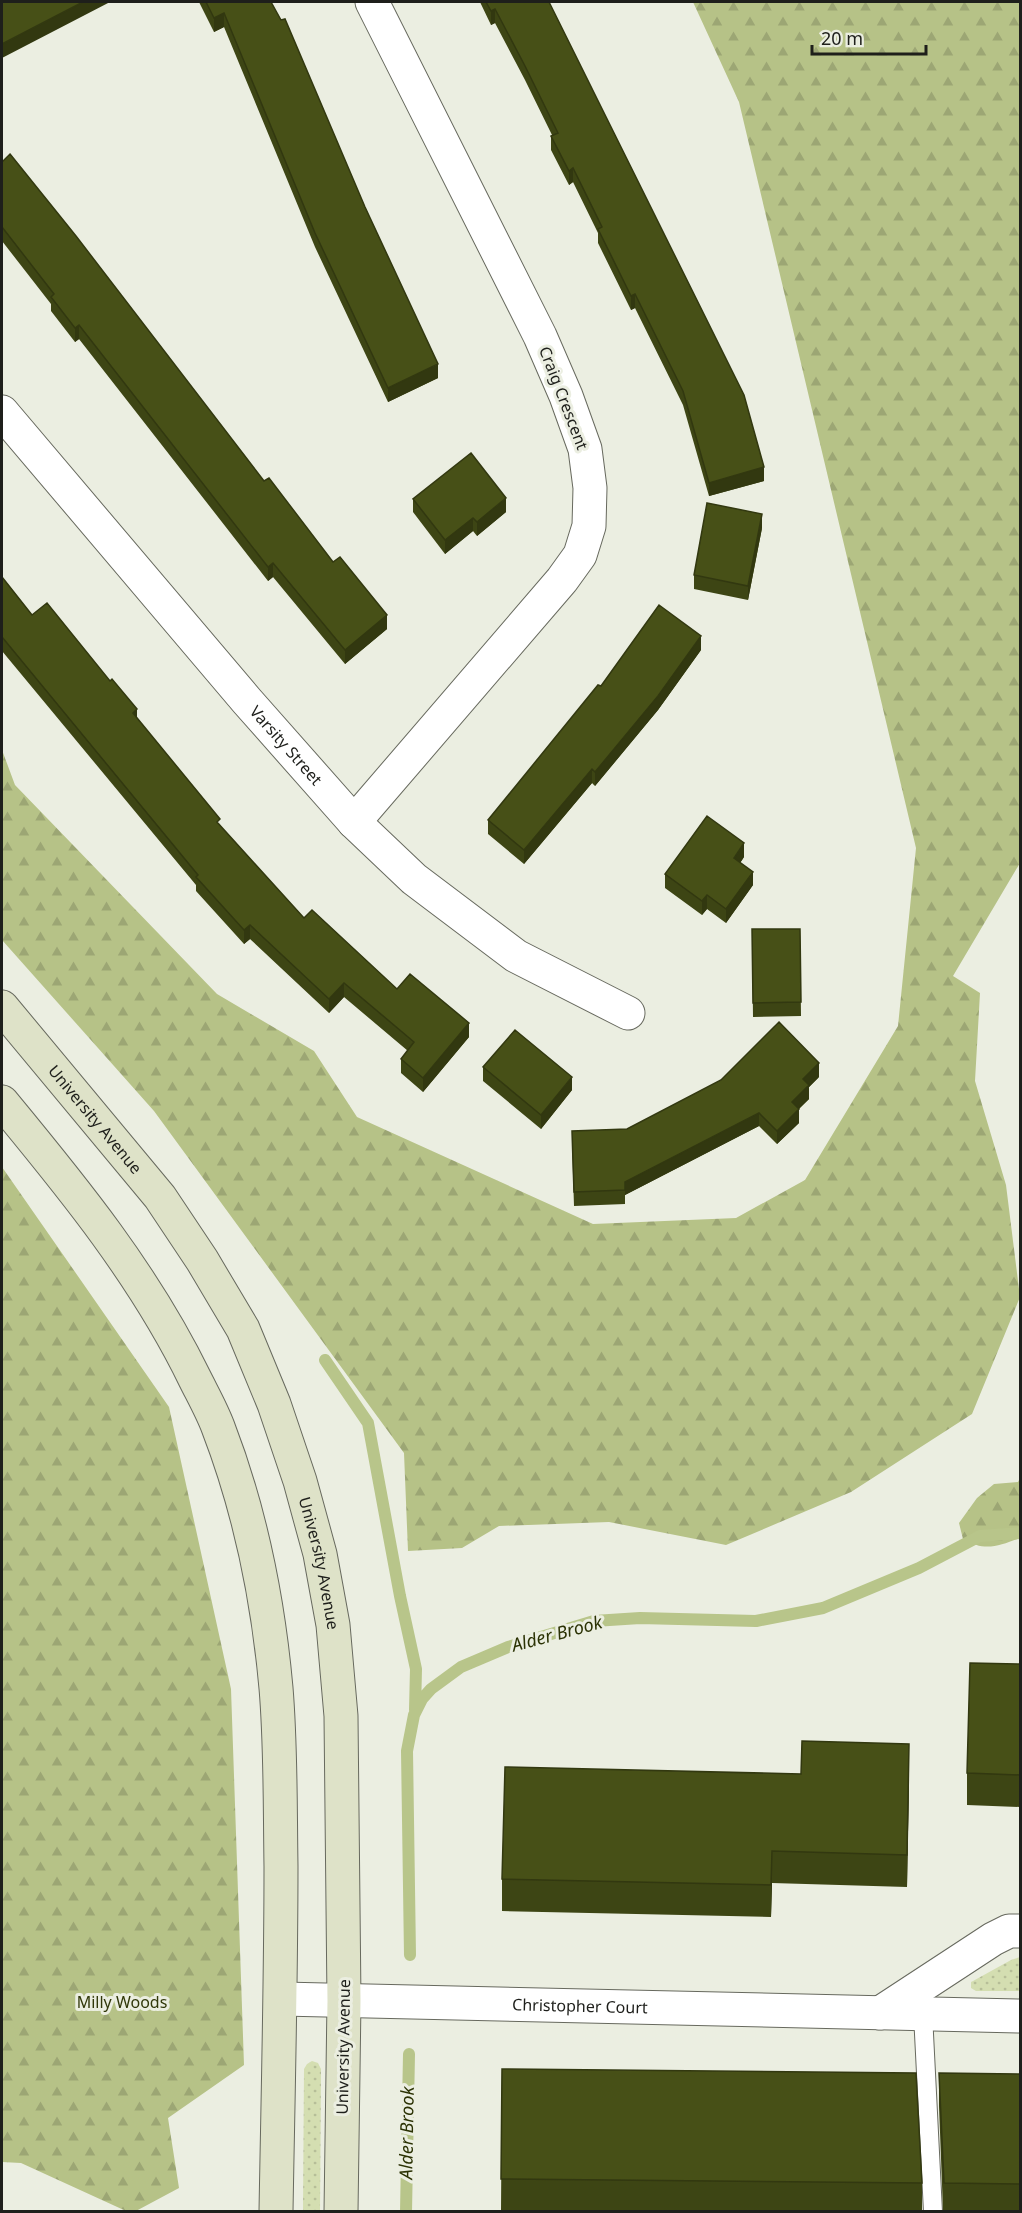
<svg xmlns="http://www.w3.org/2000/svg" width="1022" height="2213" font-family="'Noto Sans',sans-serif">
<style>
.green{fill:url(#green-dots)}
.forest{fill:url(#forest-firs)}
.lines{fill:none;stroke-linecap:round;stroke-linejoin:round}
.stream{stroke:#b8c58a;stroke-width:12}
.lane-casing{stroke:#67695e;stroke-width:20}
.street-casing{stroke:#67695e;stroke-width:35}
.secondary-casing{stroke:#67695e;stroke-width:35}
.lane{stroke:#fff;stroke-width:18}
.street{stroke:#fff;stroke-width:33}
.secondary{stroke:#dee2c8;stroke-width:33}
.wall{fill:#3d4514}
.shaded-wall{fill:#323810}
.building{fill:#475017;stroke:#323810;stroke-width:1.5}
.labels{text-anchor:middle;stroke-width:6;stroke-linejoin:round;paint-order:stroke}
.street-label{font-size:16px;fill:#1e1f1b;stroke:#ebeee1}
.park-label{font-size:16px;fill:#31380a;stroke:#ebeee1}
.water-label{font-size:18px;font-style:italic;fill:#2b3204;stroke:#ebeee1}
</style>
<defs>
<pattern id="green-dots" width="8" height="8" patternUnits="userSpaceOnUse" patternTransform="scale(1.5)"><rect width="8" height="8" fill="#d4deb1"/><path d="M2 2h.1M6 6h.1" fill="none" stroke="#b6be98" stroke-width="1.8" stroke-linecap="round"/></pattern>
<pattern id="forest-firs" width="22" height="20" patternUnits="userSpaceOnUse" patternTransform="scale(1.5)"><rect width="22" height="20" fill="#b6c287"/><path d="M5 1l3.5 6h-7zM16 11l3.5 6h-7z" fill="#9ca674"/></pattern>
</defs>
<rect width="100%" height="100%" fill="#ebeee1"/>
<path class="green" d="M 1020,1957 L 1020,1991 L 976,1991 L 971,1988 L 971,1982 L 973,1981 L 1011,1960 Z
M 312,2061 L 318,2063 L 321,2069 L 320,2211 L 303,2211 L 304,2069 L 307,2064 Z"/>
<path class="forest" d="M 693,2 L 1020,2 L 1020,863 L 953,976 L 980,993 L 975,1081 L 1006,1185 L 1020,1297 L 972,1414 L 851,1492 L 726,1545 L 609,1522 L 499,1526 L 462,1548 L 408,1551 L 404,1453 L 154,1111 L 2,940 L 2,750 L 15,785 L 217,994 L 314,1051 L 357,1117 L 593,1224 L 736,1218 L 805,1180 L 898,1026 L 916,848 L 739,102 Z
M 2,1167 L 169,1407 L 231,1689 L 244,2065 L 168,2118 L 179,2188 L 136,2211 L 126,2211 L 21,2163 L 2,2162 Z
M 1020,1478 L 1020,1538 C 998,1546 985,1552 963,1539 L 959,1523 L 977,1498 L 994,1484 L 1018,1482 Z"/>
<g class="lines">
<path class="stream" d="M 325,1360 L 368,1423 L 400,1596 L 416,1669 L 415,1710
M 410,1955 L 407,1751 L 414,1715 L 422,1699 L 431,1689 L 461,1667 L 508,1647 L 594,1621 L 640,1618 L 756,1621 L 823,1608 L 919,1568 L 980,1536 L 1020,1533
M 406,2212 L 409,2054"/>
<g class="lane-casing">
<path id="lane" d="M 923,2014 L 933,2212"/>
</g>
<g class="street-casing">
<g id="street">
<path id="s1" d="M 2,412 L 247,701 L 354,822 L 414,879 L 516,956 L 628,1013"/>
<path d="M 354,822 L 562,580 L 580,555 L 589,526 L 590,488 L 585,449 L 566,396 L 540,336 L 372,2"/>
<path id="s2" d="M 282,1999 L 1020,2016"/>
<path d="M 880,2013 L 993,1939 L 1009,1931 L 1020,1931"/>
</g>
</g>
<g class="secondary-casing">
<g id="secondary">
<path id="s3" d="M 2,1007 L 160,1197 L 202,1260 L 243,1329 L 274,1404 L 300,1481 L 320,1554 L 333,1625 L 341,1716 L 344,2001 L 341,2212"/>
<path d="M 2,1102 C 74,1189 145,1276 195,1379 C 203,1395 212,1411 218,1427 C 250,1510 268,1599 276,1688 C 281,1747 280,1807 281,1866 C 281,1982 278,2096 276,2212"/>
</g>
</g>
<use href="#lane" class="lane"/>
<use href="#street" class="street"/>
<use href="#secondary" class="secondary"/>
</g>
<path class="wall" d="M 199,2 L 271,2 L 365,207 L 438,378 L 388,402 L 315,247 L 224,27 L 214,32 Z
M 480,2 L 549,2 L 764,481 L 709,496 L 683,405 L 635,308 L 631,310 L 598,243 L 598,233 L 573,182 L 569,185 L 551,150 L 551,136 L 552,135 L 525,80 L 495,23 L 491,25 Z
M 2,162 L 264,481 L 333,562 L 387,629 L 345,664 L 273,577 L 268,581 L 79,339 L 75,342 L 51,311 L 51,304 L 2,241 Z
M 413,499 L 506,512 L 477,536 L 473,531 L 445,554 L 413,512 Z
M 762,528 L 748,600 L 694,589 L 694,575 Z
M 2,577 L 32,615 L 137,718 L 220,826 L 304,918 L 397,989 L 469,1037 L 423,1092 L 401,1073 L 401,1059 L 408,1051 L 344,997 L 329,1013 L 250,939 L 244,944 L 196,891 L 196,885 L 2,651 Z
M 701,650 L 658,710 L 595,786 L 592,783 L 524,864 L 488,834 L 488,820 L 601,686 Z
M 744,857 L 740,863 L 753,885 L 726,923 L 707,909 L 702,915 L 665,888 L 665,874 Z
M 752,929 L 800,929 L 801,1016 L 753,1017 Z
M 483,1067 L 572,1090 L 541,1129 L 483,1081 Z
M 819,1077 L 809,1087 L 809,1099 L 799,1109 L 799,1123 L 777,1144 L 759,1126 L 625,1195 L 625,1204 L 574,1206 L 572,1144 L 627,1129 Z
M 1020,1664 L 1020,1807 L 967,1805 L 967,1773 Z
M 801,1774 L 909,1777 L 907,1887 L 772,1883 L 771,1917 L 502,1911 L 502,1879 Z
M 502,2069 L 922,2183 L 922,2211 L 501,2211 Z
M 939,2073 L 1020,2074 L 1020,2211 L 943,2211 L 939,2106 Z"/>
<path class="shaded-wall" d="M 83,2 L 110,2 L 2,58 L 2,44 Z
M 495,9 L 495,23 L 491,25 L 491,11 Z
M 224,13 L 224,27 L 214,32 L 214,18 Z
M 573,168 L 573,182 L 569,185 L 569,171 Z
M 635,294 L 635,308 L 631,310 L 631,296 Z
M 79,325 L 79,339 L 75,342 L 75,328 Z
M 438,364 L 438,378 L 388,402 L 388,388 Z
M 764,467 L 764,481 L 709,496 L 709,483 Z
M 506,498 L 506,512 L 477,536 L 477,522 Z
M 762,514 L 762,528 L 748,600 L 748,586 Z
M 473,518 L 473,531 L 445,554 L 445,540 Z
M 273,563 L 273,577 L 268,581 L 268,567 Z
M 387,615 L 387,629 L 345,664 L 345,650 Z
M 701,636 L 701,650 L 658,710 L 595,786 L 595,772 Z
M 137,709 L 137,723 L 133,713 Z
M 592,769 L 592,783 L 524,864 L 524,850 Z
M 744,843 L 744,857 L 734,872 L 734,858 Z
M 753,872 L 753,885 L 726,923 L 726,909 Z
M 707,895 L 707,909 L 702,915 L 702,901 Z
M 250,925 L 250,939 L 244,944 L 244,930 Z
M 344,983 L 344,997 L 329,1013 L 329,999 Z
M 469,1023 L 469,1037 L 423,1092 L 423,1078 Z
M 819,1063 L 819,1077 L 809,1087 L 809,1099 L 792,1115 L 792,1102 L 803,1079 Z
M 572,1077 L 572,1090 L 541,1129 L 541,1115 Z
M 799,1109 L 799,1123 L 777,1144 L 777,1131 Z
M 759,1113 L 759,1126 L 625,1195 L 625,1182 Z
M 909,1744 L 909,1777 L 907,1887 L 907,1855 Z
M 772,1851 L 772,1883 L 771,1917 L 771,1885 Z"/>
<path class="building" d="M 2,2 L 83,2 L 2,44 Z
M 206,2 L 271,2 L 281,20 L 285,19 L 365,207 L 438,364 L 388,388 L 315,233 L 224,13 L 214,18 Z
M 486,2 L 549,2 L 744,395 L 764,467 L 709,483 L 683,391 L 635,294 L 631,296 L 598,229 L 602,227 L 573,168 L 569,171 L 551,136 L 558,133 L 525,66 L 495,9 L 491,11 Z
M 10,154 L 76,236 L 264,481 L 269,478 L 333,562 L 340,557 L 387,615 L 345,650 L 273,563 L 268,567 L 79,325 L 75,328 L 51,297 L 54,294 L 2,227 L 2,162 Z
M 471,453 L 506,498 L 477,522 L 473,518 L 445,540 L 413,499 Z
M 707,503 L 762,514 L 748,586 L 694,575 Z
M 2,577 L 32,615 L 47,603 L 110,681 L 112,679 L 137,709 L 133,713 L 220,819 L 217,822 L 304,918 L 312,910 L 397,989 L 410,974 L 469,1023 L 423,1078 L 401,1059 L 414,1042 L 344,983 L 329,999 L 250,925 L 244,930 L 196,877 L 198,875 L 2,637 Z
M 659,605 L 701,636 L 658,696 L 595,772 L 592,769 L 524,850 L 488,820 L 598,685 L 601,686 Z
M 707,816 L 744,843 L 734,858 L 753,872 L 726,909 L 707,895 L 702,901 L 665,874 Z
M 752,929 L 800,929 L 801,1002 L 753,1003 Z
M 779,1022 L 819,1063 L 803,1079 L 809,1085 L 792,1102 L 799,1109 L 777,1131 L 759,1113 L 625,1182 L 625,1190 L 574,1192 L 572,1131 L 627,1129 L 721,1080 Z
M 515,1030 L 572,1077 L 541,1115 L 483,1067 Z
M 970,1663 L 1020,1664 L 1020,1775 L 967,1773 Z
M 802,1741 L 909,1744 L 907,1855 L 772,1851 L 771,1885 L 502,1879 L 505,1767 L 801,1774 Z
M 502,2069 L 916,2073 L 922,2183 L 501,2179 Z
M 939,2073 L 1020,2074 L 1020,2184 L 944,2183 Z"/>
<g class="labels">
<g class="street-label">
<text transform="translate(564 398) rotate(69)" y="6">Craig Crescent</text>
<text dy="6" stroke="none"><textPath href="#s1" startOffset="438">Varsity Street</textPath></text>
<text dy="6" stroke="none"><textPath href="#s3" startOffset="146">University Avenue</textPath></text>
<text dy="6" stroke="none"><textPath href="#s3" startOffset="650">University Avenue</textPath></text>
<text dy="6" stroke="none"><textPath href="#s2" startOffset="298">Christopher Court</textPath></text>
<text transform="translate(343 2047) rotate(-89)" y="6">University Avenue</text>
</g>
<g class="park-label">
<text x="122" y="2008">Milly Woods</text>
</g>
<g class="water-label">
<text transform="translate(557 1634) rotate(-15)" y="6">Alder Brook</text>
<text transform="translate(407 2133) rotate(-89)" y="6">Alder Brook</text>
</g>
</g>
<rect width="1022" height="2213" fill="none" stroke="#1e1f1b" stroke-width="6"/>
<path d="M812 45v9h114v-9" fill="none" stroke="#1e1f1b" stroke-width="3"/>
<text x="821" y="45" font-size="18" fill="#1e1f1b" stroke="#ebeee1" stroke-width="4.5" paint-order="stroke">20 m</text>
</svg>
